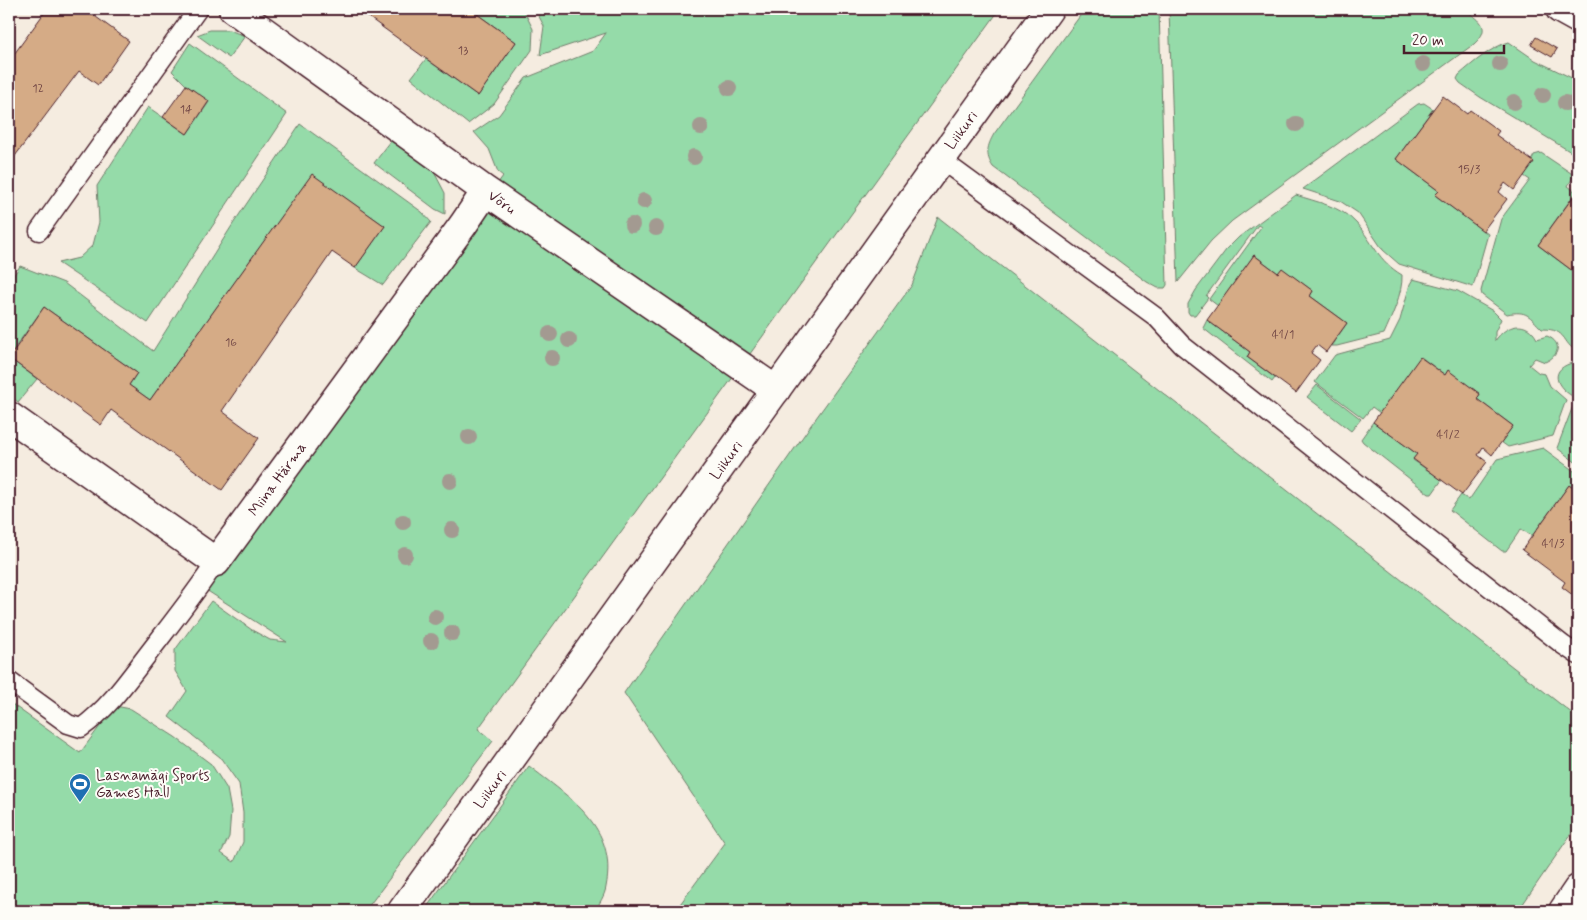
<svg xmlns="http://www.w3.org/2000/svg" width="1587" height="920" font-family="Mynerve,sans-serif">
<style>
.green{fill:#95dba9;stroke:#707d6a}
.building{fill:#d5ab86;stroke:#4a1f2b}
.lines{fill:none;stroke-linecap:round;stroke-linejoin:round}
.service-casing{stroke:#4a1f2b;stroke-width:21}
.minor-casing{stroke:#4a1f2b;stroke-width:31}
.tertiary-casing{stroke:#4a1f2b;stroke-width:31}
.service{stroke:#fdfcf7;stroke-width:18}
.minor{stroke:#fdfcf7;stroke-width:28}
.tertiary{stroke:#fdfcf7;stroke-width:28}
.tree{fill:#a39a91}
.labels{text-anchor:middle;stroke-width:4;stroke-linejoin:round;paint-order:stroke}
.number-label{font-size:12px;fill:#6d4242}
.street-label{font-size:15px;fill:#4a1f2b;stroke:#fdfcf7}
.poi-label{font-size:15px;fill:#4a1f2b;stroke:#fdfcf7;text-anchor:start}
</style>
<rect width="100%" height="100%" fill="#f5ece0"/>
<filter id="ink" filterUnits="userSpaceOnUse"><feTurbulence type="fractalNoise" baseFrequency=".02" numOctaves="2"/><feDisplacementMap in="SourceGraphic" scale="10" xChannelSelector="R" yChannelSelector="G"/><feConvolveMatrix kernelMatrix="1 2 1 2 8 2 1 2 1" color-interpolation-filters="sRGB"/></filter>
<g filter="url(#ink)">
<path class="green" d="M 470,9 L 523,9 L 533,29 L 532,50 L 494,104 L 468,124 L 411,78 L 426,59 L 478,96 L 516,42 Z
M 535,9 L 1000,9 L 478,729 L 493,741 L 365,911 L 9,911 L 9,702 L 80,753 L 115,706 L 131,709 L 175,737 L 211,764 L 227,789 L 231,811 L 229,837 L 221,853 L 234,862 L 243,842 L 243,813 L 239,784 L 220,757 L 169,717 L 187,691 L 175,671 L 175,650 L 211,601 L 252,630 L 270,640 L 287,642 L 206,590 L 503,176 L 498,172 L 489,149 L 474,132 L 499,115 L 526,78 L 593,51 L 606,33 L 540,55 L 544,26 Z
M 1085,9 L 1159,9 L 1167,285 L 1165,288 L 1158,288 L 1147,282 L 993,167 C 985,155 987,146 994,134 Z
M 1169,9 L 1463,9 C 1479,19 1493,27 1474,44 L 1232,221 L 1211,241 L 1178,282 Z
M 210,30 L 229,30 L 245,36 L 229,58 L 197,35 Z
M 1509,42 L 1535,60 L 1578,81 L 1578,140 L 1571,152 L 1480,97 L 1460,83 L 1457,79 L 1459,75 C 1473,63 1491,47 1509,42 Z
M 190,43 L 287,114 L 148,323 L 58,263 L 79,258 L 93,245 L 99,222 L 97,186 L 148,107 L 187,134 L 209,102 L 186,85 L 172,71 Z
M 1424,103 L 1433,109 L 1396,159 L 1439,191 L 1436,196 L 1488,234 L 1473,287 L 1399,264 L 1383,250 L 1358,213 L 1340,201 L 1303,189 L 1418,104 Z
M 300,124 L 422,212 L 431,222 L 383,285 L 355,268 L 385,226 L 312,175 L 150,400 L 129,385 L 137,373 L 44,307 L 9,356 L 9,282 L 20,266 L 64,283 L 153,351 L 233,224 Z
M 391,141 L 433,170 L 445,193 L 445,214 L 435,209 L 374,163 Z
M 1541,153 L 1571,173 L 1573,177 L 1568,186 L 1576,192 L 1538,245 L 1578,275 L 1578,352 C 1561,343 1568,329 1542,329 C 1529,316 1527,310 1507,314 L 1482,295 L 1481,291 L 1501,219 L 1530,180 L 1524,176 L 1534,155 Z
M 1296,195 C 1316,202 1341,206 1356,223 C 1373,242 1378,261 1402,275 C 1403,293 1391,318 1384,334 L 1337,346 L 1331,346 L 1347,323 L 1310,296 L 1313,291 L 1282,269 L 1278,273 L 1254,255 L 1218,306 L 1209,299 L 1261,227 L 1258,225 L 1206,296 L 1208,298 L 1195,315 L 1190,315 L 1188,312 L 1188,304 L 1196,290 L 1226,250 L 1239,237 Z
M 938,217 L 1578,718 L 1578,824 L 1518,911 L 675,911 L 725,843 L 624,693 L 811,425 L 912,285 Z
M 1413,279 L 1458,291 L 1493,311 L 1501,319 L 1495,332 L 1495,341 C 1506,324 1527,319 1537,339 L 1547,336 C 1563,343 1559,356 1545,362 L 1535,358 L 1529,365 L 1539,373 L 1545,374 L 1550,386 L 1566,400 L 1553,436 L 1508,447 L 1501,442 L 1513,426 L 1477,399 L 1480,394 L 1448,371 L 1445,375 L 1421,357 L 1380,413 L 1372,407 L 1363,418 L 1315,382 L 1335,355 L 1390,340 L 1400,320 L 1410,284 Z
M 1207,320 L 1250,352 L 1247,357 L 1275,378 L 1272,382 L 1208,332 L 1203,328 Z
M 9,358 L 37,379 L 18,402 L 9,395 Z
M 1576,362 L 1578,362 L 1578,464 L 1557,448 L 1576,398 C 1555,388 1547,368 1576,362 Z
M 1317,385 L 1361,419 L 1351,431 L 1307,397 Z
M 1373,422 L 1417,454 L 1413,460 L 1442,480 L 1432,494 L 1429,494 L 1363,442 L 1361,439 Z
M 1543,448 L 1578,474 L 1578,492 L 1569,485 L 1532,536 L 1521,529 L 1506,551 L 1502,551 L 1450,510 L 1461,495 L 1469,500 L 1497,459 Z
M 529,766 C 570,798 618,827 606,887 C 605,895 599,904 595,911 L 424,911 Z"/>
<path class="building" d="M 47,9 L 85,9 L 129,41 L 98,85 L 79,71 L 9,164 L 9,61 Z
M 357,9 L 470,9 L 516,42 L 478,96 Z
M 1536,37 L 1557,49 L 1552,57 L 1531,45 Z
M 186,85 L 209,101 L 187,134 L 163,117 Z
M 1443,96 L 1467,114 L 1470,110 L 1499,131 L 1496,135 L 1534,162 L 1514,190 L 1505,183 L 1499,192 L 1507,199 L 1483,231 L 1435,195 L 1439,191 L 1396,159 Z
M 312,174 L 385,226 L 355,268 L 332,252 L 222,411 L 259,438 L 222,490 L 111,410 L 101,425 L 9,358 L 44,307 L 137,373 L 129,385 L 150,400 Z
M 1578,190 L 1578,275 L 1538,245 Z
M 1254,255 L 1278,273 L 1282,268 L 1313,291 L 1310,296 L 1347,323 L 1326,352 L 1317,345 L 1311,353 L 1320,360 L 1296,393 L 1247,357 L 1250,352 L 1207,320 Z
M 1420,357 L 1445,375 L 1448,370 L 1480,394 L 1477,399 L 1513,426 L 1492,455 L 1483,447 L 1478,455 L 1487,462 L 1462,495 L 1413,459 L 1417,454 L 1373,422 Z
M 1569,485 L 1578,492 L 1578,599 L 1562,587 L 1565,582 L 1522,550 Z"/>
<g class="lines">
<g class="service-casing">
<path id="service" d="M 940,159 L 1156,317 L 1182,345 L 1563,645 L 1578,655
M 39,231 L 198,9
M 9,681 L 68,724 L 81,728 C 108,709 128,680 148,654 C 171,624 195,594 216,562"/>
</g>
<g class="minor-casing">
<path id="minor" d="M 233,9 L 486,191 L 776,390
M 9,416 L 216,562 L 463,225 L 486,191
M 1563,911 L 1578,889"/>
</g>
<g class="tertiary-casing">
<path id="tertiary" d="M 1560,9 L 1578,19
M 402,911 L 1049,9"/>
</g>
<use href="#service" class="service"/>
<use href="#minor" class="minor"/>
<use href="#tertiary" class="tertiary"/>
</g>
<g class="tree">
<circle cx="1423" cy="64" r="8"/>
<circle cx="1500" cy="64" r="8"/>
<circle cx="729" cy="88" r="8"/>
<circle cx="1543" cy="95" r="8"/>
<circle cx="1514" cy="102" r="8"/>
<circle cx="1565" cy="103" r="8"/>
<circle cx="1296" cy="124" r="8"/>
<circle cx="701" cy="127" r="8"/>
<circle cx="694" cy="157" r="8"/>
<circle cx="644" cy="201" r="8"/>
<circle cx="632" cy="225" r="8"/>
<circle cx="656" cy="228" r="8"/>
<circle cx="550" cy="334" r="8"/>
<circle cx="569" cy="340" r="8"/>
<circle cx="552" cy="358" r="8"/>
<circle cx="469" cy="437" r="8"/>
<circle cx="450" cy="481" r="8"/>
<circle cx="403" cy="522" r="8"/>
<circle cx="452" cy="530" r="8"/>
<circle cx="405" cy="555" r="8"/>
<circle cx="435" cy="617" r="8"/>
<circle cx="452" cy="633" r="8"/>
<circle cx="431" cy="641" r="8"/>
</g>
</g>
<defs>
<g id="stadium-pin" transform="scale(1.125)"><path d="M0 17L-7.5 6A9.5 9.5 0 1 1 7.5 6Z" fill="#1f6fb2" stroke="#fdfcf7"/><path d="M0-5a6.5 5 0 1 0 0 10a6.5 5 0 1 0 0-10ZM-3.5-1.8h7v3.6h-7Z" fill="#fff"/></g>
</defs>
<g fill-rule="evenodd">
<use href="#stadium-pin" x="80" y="784"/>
</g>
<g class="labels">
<g class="number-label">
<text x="463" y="54">13</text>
<text x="38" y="92">12</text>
<text x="186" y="113">14</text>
<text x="1469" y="173">15/3</text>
<text x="1283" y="338">41/1</text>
<text x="231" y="346">16</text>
<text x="1448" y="438">41/2</text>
<text x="1553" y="547">41/3</text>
</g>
<g class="street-label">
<text transform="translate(961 130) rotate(-54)" y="5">Liikuri</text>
<text transform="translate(502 202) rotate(35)" y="5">Võru</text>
<text transform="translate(726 460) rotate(-54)" y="5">Liikuri</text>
<text transform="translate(277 479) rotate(-54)" y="5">Miina Härma</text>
<text transform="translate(490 789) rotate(-54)" y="5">Liikuri</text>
</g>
<g class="poi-label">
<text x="96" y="780">Lasnamägi Sports<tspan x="96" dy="17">Games Hall</tspan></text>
</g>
</g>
<rect width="1587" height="920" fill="none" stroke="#fdfcf7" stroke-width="30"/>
<rect x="15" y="15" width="1557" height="890" fill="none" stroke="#4a1f2b" stroke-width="2" filter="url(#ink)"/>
<path d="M1404 45v8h100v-8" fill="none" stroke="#4a1f2b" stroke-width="2.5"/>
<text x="1412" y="45" font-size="15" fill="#4a1f2b" stroke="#fdfcf7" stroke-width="4" paint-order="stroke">20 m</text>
</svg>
